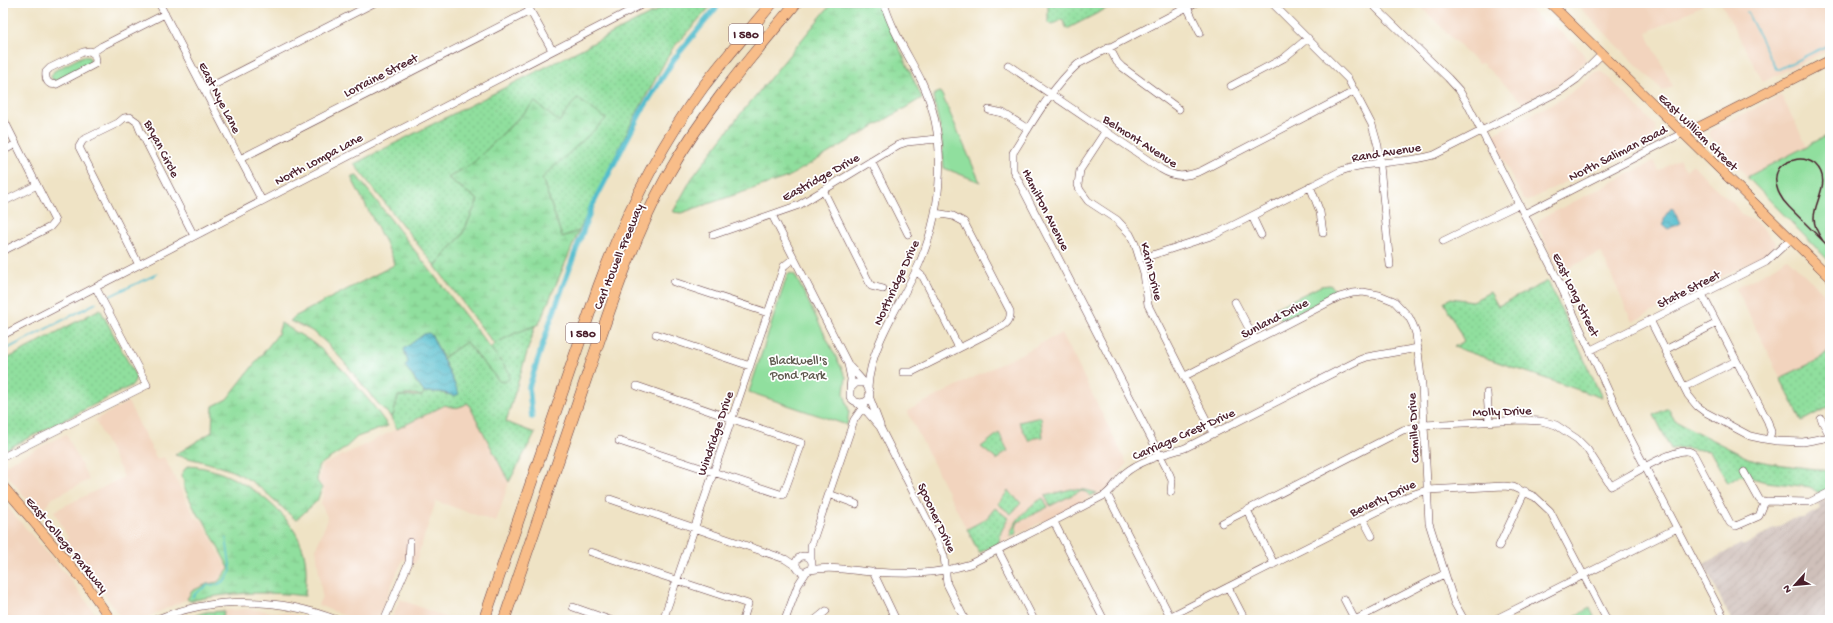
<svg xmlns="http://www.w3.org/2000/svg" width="1833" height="623" font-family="'Gochi Hand',sans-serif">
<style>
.built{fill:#f2d4be}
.industrial{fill:url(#industrial-furrows)}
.grass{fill:url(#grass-dots);stroke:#6d7f64}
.wetland{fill:url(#wetland-marsh);stroke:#6d7f64}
.park{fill:#90df9e;stroke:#6d7f64}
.garden{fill:url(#garden-furrows);stroke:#6d7f64}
.water{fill:url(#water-waves);stroke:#4e6e7c}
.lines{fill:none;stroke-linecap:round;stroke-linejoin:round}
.stream{stroke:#52bdcd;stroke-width:1.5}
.canal{stroke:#52bdcd;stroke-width:5.5}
.minor-casing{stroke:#633c42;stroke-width:8}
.major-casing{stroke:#633c42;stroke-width:10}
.highway-casing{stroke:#633c42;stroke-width:12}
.minor{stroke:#fff;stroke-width:7}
.major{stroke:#f8bd89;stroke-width:9}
.highway{stroke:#f8bd89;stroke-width:11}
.rail{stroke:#4a1f2b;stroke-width:1.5}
.labels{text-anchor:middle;stroke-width:3.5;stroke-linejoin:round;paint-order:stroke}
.shield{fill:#fff;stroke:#80626b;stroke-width:1}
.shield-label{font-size:12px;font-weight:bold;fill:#4a1f2b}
.street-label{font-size:13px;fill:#4a1f2b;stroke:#fff}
.park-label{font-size:13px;fill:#5f594e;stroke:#fff}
</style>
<defs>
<pattern id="industrial-furrows" width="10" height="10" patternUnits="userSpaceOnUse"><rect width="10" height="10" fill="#cfc0ba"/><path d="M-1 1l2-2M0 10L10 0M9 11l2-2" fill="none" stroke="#b3a5a0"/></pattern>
<pattern id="grass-dots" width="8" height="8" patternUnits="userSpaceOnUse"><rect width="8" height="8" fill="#90df9e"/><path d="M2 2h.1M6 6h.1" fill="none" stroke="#7ebf88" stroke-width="1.8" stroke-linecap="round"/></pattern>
<pattern id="wetland-marsh" width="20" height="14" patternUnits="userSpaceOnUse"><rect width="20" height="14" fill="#90df9e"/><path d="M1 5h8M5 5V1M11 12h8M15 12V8" fill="none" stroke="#7ebf88"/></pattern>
<pattern id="garden-furrows" width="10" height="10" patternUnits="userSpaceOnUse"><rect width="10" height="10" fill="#90df9e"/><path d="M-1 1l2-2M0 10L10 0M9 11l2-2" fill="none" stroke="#7ebf88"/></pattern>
<pattern id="water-waves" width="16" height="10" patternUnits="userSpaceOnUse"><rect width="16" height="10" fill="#52bdcd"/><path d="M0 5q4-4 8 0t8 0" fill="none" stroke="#4699a7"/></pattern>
</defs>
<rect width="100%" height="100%" fill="#fff"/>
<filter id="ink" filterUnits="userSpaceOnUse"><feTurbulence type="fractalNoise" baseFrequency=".025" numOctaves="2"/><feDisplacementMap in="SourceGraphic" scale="8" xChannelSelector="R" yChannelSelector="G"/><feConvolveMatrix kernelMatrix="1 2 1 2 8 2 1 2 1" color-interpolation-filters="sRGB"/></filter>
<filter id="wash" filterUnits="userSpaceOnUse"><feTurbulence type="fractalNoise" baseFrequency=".012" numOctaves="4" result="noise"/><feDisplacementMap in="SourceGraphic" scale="16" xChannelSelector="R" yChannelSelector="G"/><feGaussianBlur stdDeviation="0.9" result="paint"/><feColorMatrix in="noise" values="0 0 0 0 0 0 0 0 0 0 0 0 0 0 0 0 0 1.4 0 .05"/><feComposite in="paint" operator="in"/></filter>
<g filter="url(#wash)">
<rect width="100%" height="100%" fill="#efe3c5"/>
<path class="built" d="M 1417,3 L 1523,3 L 1544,23 L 1553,25 L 1583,52 L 1586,60 L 1567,79 L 1523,103 L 1482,63 L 1478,64 Z
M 1575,3 L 1707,3 L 1646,33 L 1673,86 L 1663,91 Z
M 1721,3 L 1830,3 L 1830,49 L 1763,82 Z
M 1599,71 L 1604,73 L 1655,125 L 1656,132 L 1652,138 L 1528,201 L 1523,199 L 1493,139 L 1495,133 L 1565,97 L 1584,83 L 1595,72 Z
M 1781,95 L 1807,146 L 1747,177 L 1737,164 L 1710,137 L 1709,134 L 1711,130 Z
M 1679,159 L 1686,170 L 1693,164 L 1711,184 L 1733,203 L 1742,215 L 1756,222 L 1775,242 L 1775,245 L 1764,256 L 1632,322 L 1601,252 L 1561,272 L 1537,226 L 1540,219 L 1654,161 L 1659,171 Z
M 1787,258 L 1830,299 L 1830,349 L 1818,360 L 1780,378 L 1736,288 L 1772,269 Z
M 1062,333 L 1127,464 L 1106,489 L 979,554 L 907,411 Z
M 128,402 L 157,459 L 164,457 L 195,517 L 202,521 L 228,570 L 218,582 L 207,584 L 192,591 L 187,599 L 141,620 L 122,620 L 97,583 L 64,543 L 68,538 L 54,511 L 124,477 L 95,420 Z
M 468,403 L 509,482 L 496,522 L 436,501 L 415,564 L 403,559 L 377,620 L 354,620 L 318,605 L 322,596 L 316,548 L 328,519 L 321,504 L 324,488 L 319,482 L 321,466 L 445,405 L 453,408 Z
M 66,434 L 89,480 L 53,498 L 40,513 L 38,513 L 4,471 L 5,465 Z
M 3,502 L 70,579 L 100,620 L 3,620 Z
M 400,599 L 415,605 L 452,620 L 391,620 Z
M 248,609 L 293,614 L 314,620 L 177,620 L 206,612 Z"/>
<path class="industrial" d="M 1830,497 L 1830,620 L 1731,620 L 1704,564 L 1741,544 L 1743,546 L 1792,519 L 1803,518 L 1820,509 L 1818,503 Z"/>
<path class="grass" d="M 672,3 L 703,3 L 710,7 L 672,49 L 633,120 L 579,231 L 562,237 L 542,178 L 605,119 L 577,99 L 559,122 L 535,102 L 473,163 L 448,178 L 478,200 L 462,235 L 435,266 L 354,164 Z
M 1048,3 L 1117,3 L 1067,29 L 1062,19 L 1052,25 L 1048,23 Z
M 1548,281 L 1602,398 L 1454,347 L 1464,341 L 1444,302 L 1451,298 L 1473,301 L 1490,292 L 1498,306 Z
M 100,309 L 136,377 L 133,385 L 3,451 L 3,361 Z
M 535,326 L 506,422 L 535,433 L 509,482 L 468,403 C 459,408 455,409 445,405 L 397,429 L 390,416 L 393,416 L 398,396 L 422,396 L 424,392 L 441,392 L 447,395 L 456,387 L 443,358 L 466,342 L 499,381 L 509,372 L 490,348 C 501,336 520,331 535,326 Z
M 1830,349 L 1830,406 L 1802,421 L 1780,378 L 1818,360 Z
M 1668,408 L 1675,421 L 1748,458 L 1769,463 L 1830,471 L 1830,489 L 1820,494 L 1810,487 L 1766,482 L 1741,475 L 1728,483 L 1710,451 C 1695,450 1686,446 1671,449 L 1654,415 Z
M 1041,417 L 1043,437 L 1034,438 L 1029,441 L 1019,422 Z
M 999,433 L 1008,451 L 1002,454 L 997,460 L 981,447 Z
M 1071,489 L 1086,490 L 1097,493 L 1090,496 L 1086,492 L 1080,491 L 1050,506 L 1045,496 Z
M 1008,491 L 1021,503 L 1011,514 L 998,504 Z
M 1043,498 L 1048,507 L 1018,522 L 1016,527 L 1017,533 L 1010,537 C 1013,520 1029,506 1043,498 Z
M 995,508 L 1008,518 L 1001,532 L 999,543 L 979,553 L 967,529 L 986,519 Z
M 224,611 L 223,620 L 195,620 L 196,615 L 206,612 Z"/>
<path class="wetland" d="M 832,3 L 879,3 L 922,98 L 788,177 L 681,213 L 673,212 L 692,178 L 738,117 Z
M 577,98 L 606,119 L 542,178 L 562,237 L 579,231 L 539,324 L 516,333 L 494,344 L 435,266 L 462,235 L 478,200 L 448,178 L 473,163 L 535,102 L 559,122 Z
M 357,176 L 509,372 L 509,379 L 505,382 L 499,381 L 466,342 L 443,358 L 432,336 L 404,349 L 408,362 L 406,364 L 415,381 L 424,392 L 422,396 L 414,394 L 398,396 L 393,416 L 390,416 C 363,390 345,357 315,333 C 308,328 298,325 290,321 L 294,317 L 394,265 L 392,256 L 351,177 Z
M 281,323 L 309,340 L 321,349 L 344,371 L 372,404 L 388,426 L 357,437 L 344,449 L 318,466 L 317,481 L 322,488 L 317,501 L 296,520 C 281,507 267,492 251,481 C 228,466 200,461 175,455 L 212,432 L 213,406 L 227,399 L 278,334 Z
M 187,466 C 229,466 289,507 302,547 C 308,563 306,580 305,596 C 266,591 229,592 190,601 L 187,599 L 192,591 L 207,584 L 218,582 L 229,568 L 203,519 L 197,514 L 184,487 L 184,482 L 181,475 Z"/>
<path class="park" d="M 83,56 L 89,57 L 91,62 L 55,82 L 53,81 L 51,76 L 54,71 Z
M 940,92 L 942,95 L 980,182 L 944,168 L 941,132 L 933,97 L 935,94 Z
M 1830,134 L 1830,262 L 1747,177 Z
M 790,273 L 795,275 L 846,377 L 844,393 L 849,411 L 847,425 L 749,392 L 787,276 Z
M 1329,285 L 1332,286 L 1337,293 L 1282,321 L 1275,308 L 1321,286 Z"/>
<path class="garden" d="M 1590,608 L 1595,619 L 1567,620 Z"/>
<path class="water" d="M 1672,207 L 1680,223 L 1668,229 L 1663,225 L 1665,216 Z
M 429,333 L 432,336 L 456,387 L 459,394 L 454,396 L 441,392 L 424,392 L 405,366 L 408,362 L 404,349 L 424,334 Z"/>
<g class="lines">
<path class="stream" d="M 1747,12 L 1776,69 L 1779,69 L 1830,44
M 110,296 L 157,274
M 3,351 L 96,303
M 192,597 L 196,593 L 208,585 L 217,585 L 225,580 L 231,571 L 226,538"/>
<path class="canal" d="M 532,417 L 529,387 L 549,325 L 592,206 L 641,112 L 674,59 L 720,3"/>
</g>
</g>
<g filter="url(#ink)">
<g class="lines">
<g class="minor-casing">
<path id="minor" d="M 159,3 L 262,201
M 526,3 L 552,50
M 1272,3 L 1348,79 L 1372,125 L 1378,146 L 1390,265
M 1371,3 L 1448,78 L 1459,90 L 1467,103 L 1559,282 L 1627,432 L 1725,620
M 1187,7 L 1200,33
M 1109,47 L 1117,62 L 1122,67 L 1179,109
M 90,51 L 95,55 L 96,61 L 95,64 L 57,84 C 48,86 45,80 46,72 L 50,68 L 83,52 Z
M 93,52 L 102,46 L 165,14
M 1008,65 L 1161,169 C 1176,178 1185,177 1201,171 L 1355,91
M 1231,86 L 1284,58 L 1308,38
M 204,90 L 374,3
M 989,110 L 1003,113 L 1028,129
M 3,118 L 55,221 L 50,227 L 3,251
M 1105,132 L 1080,170 L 1078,185 L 1080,190 L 1088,201 L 1117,220 L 1130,234 L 1135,244 L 1144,273 L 1148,305 L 1213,433
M 3,151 L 16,144
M 240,159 L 530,11
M 871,161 L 908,234
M 1310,186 L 1320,212 L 1323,233
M 823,190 L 871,286 L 883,289
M 3,202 L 37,185
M 1524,214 L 1683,133
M 772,215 L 848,364 L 851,379 L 850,389
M 1252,216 L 1261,235
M 713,235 L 799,205 L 898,145 L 907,142 L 937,139
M 1443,241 L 1519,204
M 1140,259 L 1214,235 L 1341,171 C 1370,160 1403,164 1434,155 L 1560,91 L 1577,79 L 1602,54
M 139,265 L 79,147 L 83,140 L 118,123 L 124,118 L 130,117 L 137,122 L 140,130 L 194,236
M 916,271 L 923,277 L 959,348
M 674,282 L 768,313
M 1702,294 L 1768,422 L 1771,432 L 1769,440
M 1235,302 L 1255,340
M 1650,320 L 1688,395 L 1697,406 L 1705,412 L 1750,436 L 1764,439 L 1777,441 L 1803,442 L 1830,437
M 656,334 L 750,366
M 3,335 L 645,3
M 1591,350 L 1766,262 L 1791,239
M 1665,350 L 1717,323
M 849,366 C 852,369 869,387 869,390 C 874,403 857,407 850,397 L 850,389 L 856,383 L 864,383
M 903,372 L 912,372 L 1001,327 C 1008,323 1011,319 1010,311 L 964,222 L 953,216 L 935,213
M 1185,376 L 1339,297 L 1353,293 L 1363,292 L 1379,295 L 1394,301 L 1409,317 L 1413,325 L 1416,334 L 1422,386 L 1429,523 L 1454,602 L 1464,620
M 1684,387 L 1736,361
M 868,388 C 870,344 903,301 920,262 C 943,208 948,137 922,82 C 909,56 892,31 884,3
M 1487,393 L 1489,421
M 869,396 L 880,425
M 857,403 L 868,413 L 880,427 L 937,539 L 944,556 L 947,584 L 965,620
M 1821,419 L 1830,436
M 619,441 L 783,495 L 802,443 L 637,386
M 3,457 L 147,385 L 96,288
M 1744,472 L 1759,499 L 1764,504
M 1171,492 L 1172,481 L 1170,475 L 1013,170 L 1013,153 C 1032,123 1051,88 1078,64 L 1195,3
M 829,494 L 856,504
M 1107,494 L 1172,620
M 610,499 L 785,559 L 797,567
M 1247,510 L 1274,564
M 1363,519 L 1372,536
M 1054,522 L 1104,620
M 1222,523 L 1403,430 L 1424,425 L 1521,420 L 1541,421 L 1556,425 L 1577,439 L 1587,449 L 1611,486 C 1628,477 1668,451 1686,451 C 1690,451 1692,452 1694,455 L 1730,523 L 1736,526 L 1759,516 L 1764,504 L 1767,501 L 1810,502 L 1830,492
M 1499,546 L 1525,491
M 998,550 L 1034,620
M 591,552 L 748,604 L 743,620
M796 564a8 8 0 1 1 16 0a8 8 0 1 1-16 0Z
M 811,559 L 811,546 L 854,420 L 867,401
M 810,570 C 830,566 851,570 871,572 C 908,574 934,575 970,564 L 1105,495 C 1113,489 1117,481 1124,474 C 1140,460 1165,454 1185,448 L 1359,360 L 1367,357 L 1418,348
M 873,572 L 896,620
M 1228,587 L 1245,620
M 1344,599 L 1355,620
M 573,607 L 610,620
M 155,620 C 213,596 279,597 337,620
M 384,620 L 409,562 L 410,542
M 663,620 L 784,266 L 794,258
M 785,620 L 798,585 L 807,571
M 815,620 L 826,611
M 1163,620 L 1408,496 L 1427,490 L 1504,486 L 1513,487 L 1535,497 L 1550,511 L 1607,620
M 1355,620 L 1444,574
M 1494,620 L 1677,528"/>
</g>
<g class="major-casing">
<path id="major" d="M 1550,3 L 1830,277
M 1683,133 L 1697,128 L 1830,60
M 3,486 L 86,584 L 111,620"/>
</g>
<g class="highway-casing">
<path id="highway" d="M 484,620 L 598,288 C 624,217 658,149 703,87 C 725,58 749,31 772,3
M 504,620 C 533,536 561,451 590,367 C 612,303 633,238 666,178 C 702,114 749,59 796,3"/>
</g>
<use href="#minor" class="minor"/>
<use href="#major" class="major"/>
<use href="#highway" class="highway"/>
<path class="rail" d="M 1823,241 C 1818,234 1814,227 1814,218 C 1814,200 1833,181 1815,164 C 1809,160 1801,158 1794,160 C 1767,166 1774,192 1789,207 L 1830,248"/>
</g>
</g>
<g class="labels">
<g class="shield">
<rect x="729" y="24" width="34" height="20" rx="3"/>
<rect x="566" y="323" width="34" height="20" rx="3"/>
</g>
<g class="shield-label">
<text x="746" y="38">I 580</text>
<text x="583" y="337">I 580</text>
</g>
<g class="street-label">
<text transform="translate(380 74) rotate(-27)" y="5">Lorraine Street</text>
<text transform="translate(221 97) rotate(63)" y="5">East Nye Lane</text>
<text transform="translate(1699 131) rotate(44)" y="5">East William Street</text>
<text transform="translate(1141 140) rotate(33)" y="5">Belmont Avenue</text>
<text transform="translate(163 148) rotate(63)" y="5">Bryan Circle</text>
<text transform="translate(1386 151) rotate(-9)" y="5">Rand Avenue</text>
<text transform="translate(1617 152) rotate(-27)" y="5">North Saliman Road</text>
<text transform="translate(318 158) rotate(-28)" y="5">North Lompa Lane</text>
<text transform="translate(820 176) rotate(-29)" y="5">Eastridge Drive</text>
<text transform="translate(1047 209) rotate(63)" y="5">Hamilton Avenue</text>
<text transform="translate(617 256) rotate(-68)" y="5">Carl Howell Freeway</text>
<text transform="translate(1153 271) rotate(76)" y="5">Karin Drive</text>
<text transform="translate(895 282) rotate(-65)" y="5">Northridge Drive</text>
<text transform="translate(1688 288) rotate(-27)" y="5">State Street</text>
<text transform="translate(1577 294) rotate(64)" y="5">East Long Street</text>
<text transform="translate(1274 317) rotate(-27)" y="5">Sunland Drive</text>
<text transform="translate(1502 410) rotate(-2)" y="5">Molly Drive</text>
<text transform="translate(1412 428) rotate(-93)" y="5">Camille Drive</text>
<text transform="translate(714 433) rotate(-71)" y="5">Windridge Drive</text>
<text transform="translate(1183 433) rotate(-24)" y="5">Carriage Crest Drive</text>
<text transform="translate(1382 497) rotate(-25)" y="5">Beverly Drive</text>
<text transform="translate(938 517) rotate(65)" y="5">Spooner Drive</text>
<text transform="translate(68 544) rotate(50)" y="5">East College Parkway</text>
</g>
<g class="park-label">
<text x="798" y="364">Blackwell's<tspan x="798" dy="15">Pond Park</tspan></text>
</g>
</g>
<rect width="1833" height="623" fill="none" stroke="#fff" stroke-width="16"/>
<g transform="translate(1795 585) rotate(243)" stroke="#ffffff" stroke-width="3" paint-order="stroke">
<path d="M0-3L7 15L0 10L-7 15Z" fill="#4a1f2b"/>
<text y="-6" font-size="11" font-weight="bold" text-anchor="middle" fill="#4a1f2b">N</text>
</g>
</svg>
